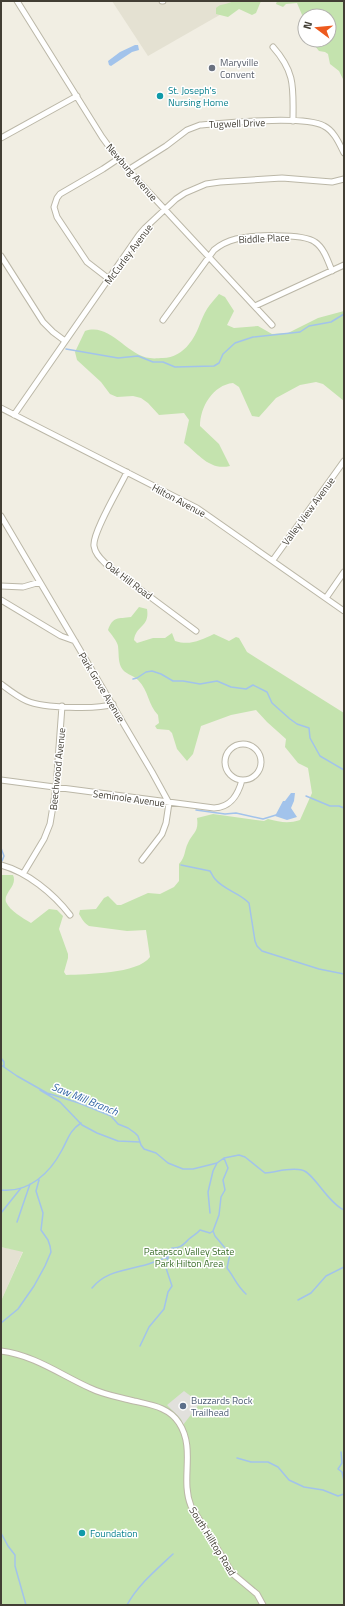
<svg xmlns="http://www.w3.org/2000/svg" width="345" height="1606" font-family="'Titillium Web',sans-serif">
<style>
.residential{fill:#e4e1d2}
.green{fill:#c4e3ae}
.parking{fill:#e1e0dc}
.water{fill:#a2c3eb}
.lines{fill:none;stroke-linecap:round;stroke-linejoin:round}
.stream{stroke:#a2c3eb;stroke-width:1.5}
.minor-casing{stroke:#bbb7a7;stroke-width:7}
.minor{stroke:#fff;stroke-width:5}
.worship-dot{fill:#6b7280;stroke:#fff;stroke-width:1.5}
.culture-dot{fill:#0f9aa8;stroke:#fff;stroke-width:1.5}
.service-dot{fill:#5c6f8a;stroke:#fff;stroke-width:1.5}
.labels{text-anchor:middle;stroke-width:3;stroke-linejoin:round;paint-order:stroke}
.worship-label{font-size:10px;fill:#5b616d;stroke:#fff;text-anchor:start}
.culture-label{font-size:10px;fill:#0d838f;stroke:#fff;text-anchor:start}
.street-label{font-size:10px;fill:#423e34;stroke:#fff}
.park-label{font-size:10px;fill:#3c6f2b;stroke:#fff}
.service-label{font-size:10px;fill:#4e5e75;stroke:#fff;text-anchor:start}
.water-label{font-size:11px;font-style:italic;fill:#3467a6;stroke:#fff}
</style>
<rect width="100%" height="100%" fill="#f1eee3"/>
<path class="residential" d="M 112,1 L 244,1 L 148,56 Z
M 1,1247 L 23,1251 L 1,1301 Z"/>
<path class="green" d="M 233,1 L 261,1 L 256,13 L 252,15 L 239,9 L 228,17 L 216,14 L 216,8 C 221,3 227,5 233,1 Z
M 277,1 L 344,1 L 344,81 L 339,71 L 330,64 L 328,54 L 325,52 L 319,51 L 315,46 L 314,40 L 329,40 L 329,16 L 305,16 L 305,22 L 297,3 L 286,4 L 283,7 L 276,4 Z
M 219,294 L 225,297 L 234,311 L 227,325 L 234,328 L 258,326 L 272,334 L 288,333 L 318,318 L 344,311 L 344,401 L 323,384 L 316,382 L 300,385 L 276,398 L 259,417 L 252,416 L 239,387 L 233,383 C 213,385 200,407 200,426 L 219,444 L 230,466 C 209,471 198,453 184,443 L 189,420 L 184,413 L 159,415 L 148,403 L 141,398 L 133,396 L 117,397 L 110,394 L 101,382 L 77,360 L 75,352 L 85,331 C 110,322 127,356 150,358 C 154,359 159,358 163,358 C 173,358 183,352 189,344 C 198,334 200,320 207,309 C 210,304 215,299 219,294 Z
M 139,607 L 147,609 C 150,627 136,625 134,640 L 137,643 L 153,638 L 165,638 L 172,633 L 175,641 C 190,646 201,640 214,634 L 229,641 L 236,637 L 239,638 L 247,652 L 344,713 L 344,1605 L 1,1605 L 1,1301 L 23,1252 L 1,1247 L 1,875 L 13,875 C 18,886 3,893 6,902 C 10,911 23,918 31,923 L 49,909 L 57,910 L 63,916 L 59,929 L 68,954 L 68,958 L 64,972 L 66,975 C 86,974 138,974 150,957 L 146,930 L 127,931 L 89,926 C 84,923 82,919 79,914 L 80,910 L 96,909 L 104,898 L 108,896 L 117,905 L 121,905 L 148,893 L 160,894 L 174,887 L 179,881 L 179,864 C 186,856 184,851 188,843 C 193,832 199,832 197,818 L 213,814 L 264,821 L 268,819 C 280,822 288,824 300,820 L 312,793 L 308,768 L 298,763 L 285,747 L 286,739 L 267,722 L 256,710 L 231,715 L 201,726 L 193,754 L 187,761 L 177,749 L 172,733 L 169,730 L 157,729 L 155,726 L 159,723 L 158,715 C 148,705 149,691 138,680 C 133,675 124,674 121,667 C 118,660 119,654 118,646 C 117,641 111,634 108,630 C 113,616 118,619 131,617 Z"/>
<path class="parking" d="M 184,1391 L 200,1403 L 183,1425 L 181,1419 L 167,1405 Z"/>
<path class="water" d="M 135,45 L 138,45 L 139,50 L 132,52 L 111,66 L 109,65 L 108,61 L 120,52 Z
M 291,793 L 295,793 L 294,801 L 291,808 L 297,817 L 287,820 L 275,816 L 283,801 L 285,801 Z"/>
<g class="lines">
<path class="stream" d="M 66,349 L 118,358 L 138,356 L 153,362 L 163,362 L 175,367 L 214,366 L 219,363 L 223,354 L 235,343 L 253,337 L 300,332 L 309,326 L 331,322 L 344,314
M 133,679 L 137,678 L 146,672 L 152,671 L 161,674 L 173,681 L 183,681 L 200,684 L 217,681 L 231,687 L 246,689 L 253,685 L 267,692 L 272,703 L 290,719 L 297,724 L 309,728 L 310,738 L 320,756 L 344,770
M 306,796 L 330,806 L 339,806 L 344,808
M 196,810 L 225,814 L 236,813 L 263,819 L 276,815
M 1,848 L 4,856 L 2,861
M 181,865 L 210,871 C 212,874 213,877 215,879 C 224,890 240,893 249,903 L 255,941 L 257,946 L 262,951 L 319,969 L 344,974
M 1,1058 L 4,1062 L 4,1067
M 1,1065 L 17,1076 L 47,1093 L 79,1103 L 111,1116 L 118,1124 L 128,1128 L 135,1133 L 138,1136 L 141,1145 L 144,1149 L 156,1153 L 168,1163 L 183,1169 L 193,1169 L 217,1163 L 224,1158 L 239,1155 L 245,1157 L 265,1173 C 277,1172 289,1167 302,1170 C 313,1172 328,1203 344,1210
M 40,1090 L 60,1102 L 82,1125 L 97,1133 L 118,1141 L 140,1142
M 224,1158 L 228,1168 L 223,1180 L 225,1190 L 221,1197 L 219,1215 L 213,1231 L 215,1236 L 230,1254 L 227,1268 C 235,1278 236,1285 246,1294
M 1,1190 C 29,1193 50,1173 62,1150 C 68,1139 70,1130 81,1123
M 1,1213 L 21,1188
M 210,1213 L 208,1192 L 213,1171 L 217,1163
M 17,1222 L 30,1184
M 92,1288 C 105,1272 122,1271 141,1266 C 150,1264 159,1260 168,1257
M 298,1300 L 311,1293 L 326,1276 L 344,1267
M 1,1323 L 18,1309 L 34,1286 L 45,1266 L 51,1252 L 50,1246 L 48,1240 L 41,1230 L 43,1213 L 36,1191 L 39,1180
M 140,1346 L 149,1327 L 164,1309 L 168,1292 L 172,1286 L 166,1268 L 169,1253 L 172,1248 C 180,1249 184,1244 189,1239 C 192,1236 197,1234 200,1230 L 210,1233 L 213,1231
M 341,1452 L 342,1463 L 338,1469 L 342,1472 L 344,1481
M 237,1458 L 251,1462 L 268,1462 L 278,1467 L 289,1480 L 304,1487 L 323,1490 L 338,1496 L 344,1494
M 1,1533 L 8,1546 L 15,1555 L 15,1566 L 26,1605
M 127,1605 C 138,1585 156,1570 173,1554"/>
<g class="minor-casing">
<path id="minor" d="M 17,1 L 102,137 L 118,159 L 272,325
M 162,1 L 163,1
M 273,47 C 296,73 293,88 293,121
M 1,138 L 77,96
M 128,170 L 166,146 L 187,130 L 200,125 C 226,123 304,115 324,126 C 334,131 339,143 344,153
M 1,256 L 43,322 L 53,332 L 65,341
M 109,279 L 87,262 L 57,217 L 54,207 L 57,198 L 60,194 L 103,169 L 118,159
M 255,306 L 344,265
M 163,320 L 214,250 C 220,245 228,241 236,239 C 251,235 303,233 315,242 C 324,248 328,261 332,271
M 1,408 L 197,508 L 344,611
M 14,415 L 139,235 L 145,228 L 176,199 L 185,193 L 206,184 L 220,182 L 282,178 L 332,182 L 344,179
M 127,472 C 120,487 92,533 94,546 C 95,554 101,559 106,564 L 196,631
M 1,516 L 152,772 L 169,803 L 166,823 L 162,834 L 142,860
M 273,560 L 344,461
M 1,586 L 23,587 L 40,582
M 326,598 L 344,572
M 1,600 L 61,636 L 75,641
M 1,684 C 9,690 18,697 27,701 C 43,708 97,710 113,704
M225 762a18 18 0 1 1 36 0a18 18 0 1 1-36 0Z
M 1,780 L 214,808 C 231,807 238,795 242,780
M 1,865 C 27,872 53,893 70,915
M 23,874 L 44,839 L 50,824 L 56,788 L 62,706
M 1,1351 C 34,1355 61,1375 90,1388 C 104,1395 119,1397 134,1401 C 151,1405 169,1407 179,1423 C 196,1449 180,1479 191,1506 L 233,1574 L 257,1594 L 263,1605"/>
</g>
<use href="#minor" class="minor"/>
</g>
<circle class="worship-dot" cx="212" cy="68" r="4"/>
<g class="culture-dot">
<circle cx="160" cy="96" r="4"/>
<circle cx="82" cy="1533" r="4"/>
</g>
<circle class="service-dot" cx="183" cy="1406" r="4"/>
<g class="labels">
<g class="worship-label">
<text x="220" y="66">Maryville<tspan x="220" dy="12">Convent</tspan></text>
</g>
<g class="culture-label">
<text x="168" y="94">St. Joseph's<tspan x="168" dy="12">Nursing Home</tspan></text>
<text x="90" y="1537">Foundation</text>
</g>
<g class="street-label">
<text transform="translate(237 123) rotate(-2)" y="4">Tugwell Drive</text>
<text transform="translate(132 172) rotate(49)" y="4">Newburg Avenue</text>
<text transform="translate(264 238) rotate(-3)" y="4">Biddle Place</text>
<text transform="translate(128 254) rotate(-53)" y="4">McCurley Avenue</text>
<text transform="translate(179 500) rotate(28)" y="4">Hilton Avenue</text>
<text transform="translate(308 511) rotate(-54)" y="4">Valley View Avenue</text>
<text transform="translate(129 580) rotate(37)" y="4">Oak Hill Road</text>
<text transform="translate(102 687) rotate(59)" y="4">Park Grove Avenue</text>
<text transform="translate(57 769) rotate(-84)" y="4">Beechwood Avenue</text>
<text transform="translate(129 798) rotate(8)" y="4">Seminole Avenue</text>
<text transform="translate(213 1541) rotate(58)" y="4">South Hilltop Road</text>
</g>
<g class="park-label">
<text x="189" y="1255">Patapsco Valley State<tspan x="189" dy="12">Park Hilton Area</tspan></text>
</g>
<g class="service-label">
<text x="191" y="1404">Buzzards Rock<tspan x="191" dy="12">Trailhead</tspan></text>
</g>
<g class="water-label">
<text transform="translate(85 1099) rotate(22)" y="4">Saw Mill Branch</text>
</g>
</g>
<rect width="345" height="1606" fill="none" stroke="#423e34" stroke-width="4"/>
<g transform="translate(317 28) rotate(286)"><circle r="19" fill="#ffffff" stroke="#b3b2ae"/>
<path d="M0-3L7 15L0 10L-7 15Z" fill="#ed5a1e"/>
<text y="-6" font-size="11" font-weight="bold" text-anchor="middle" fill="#423e34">N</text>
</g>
</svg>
